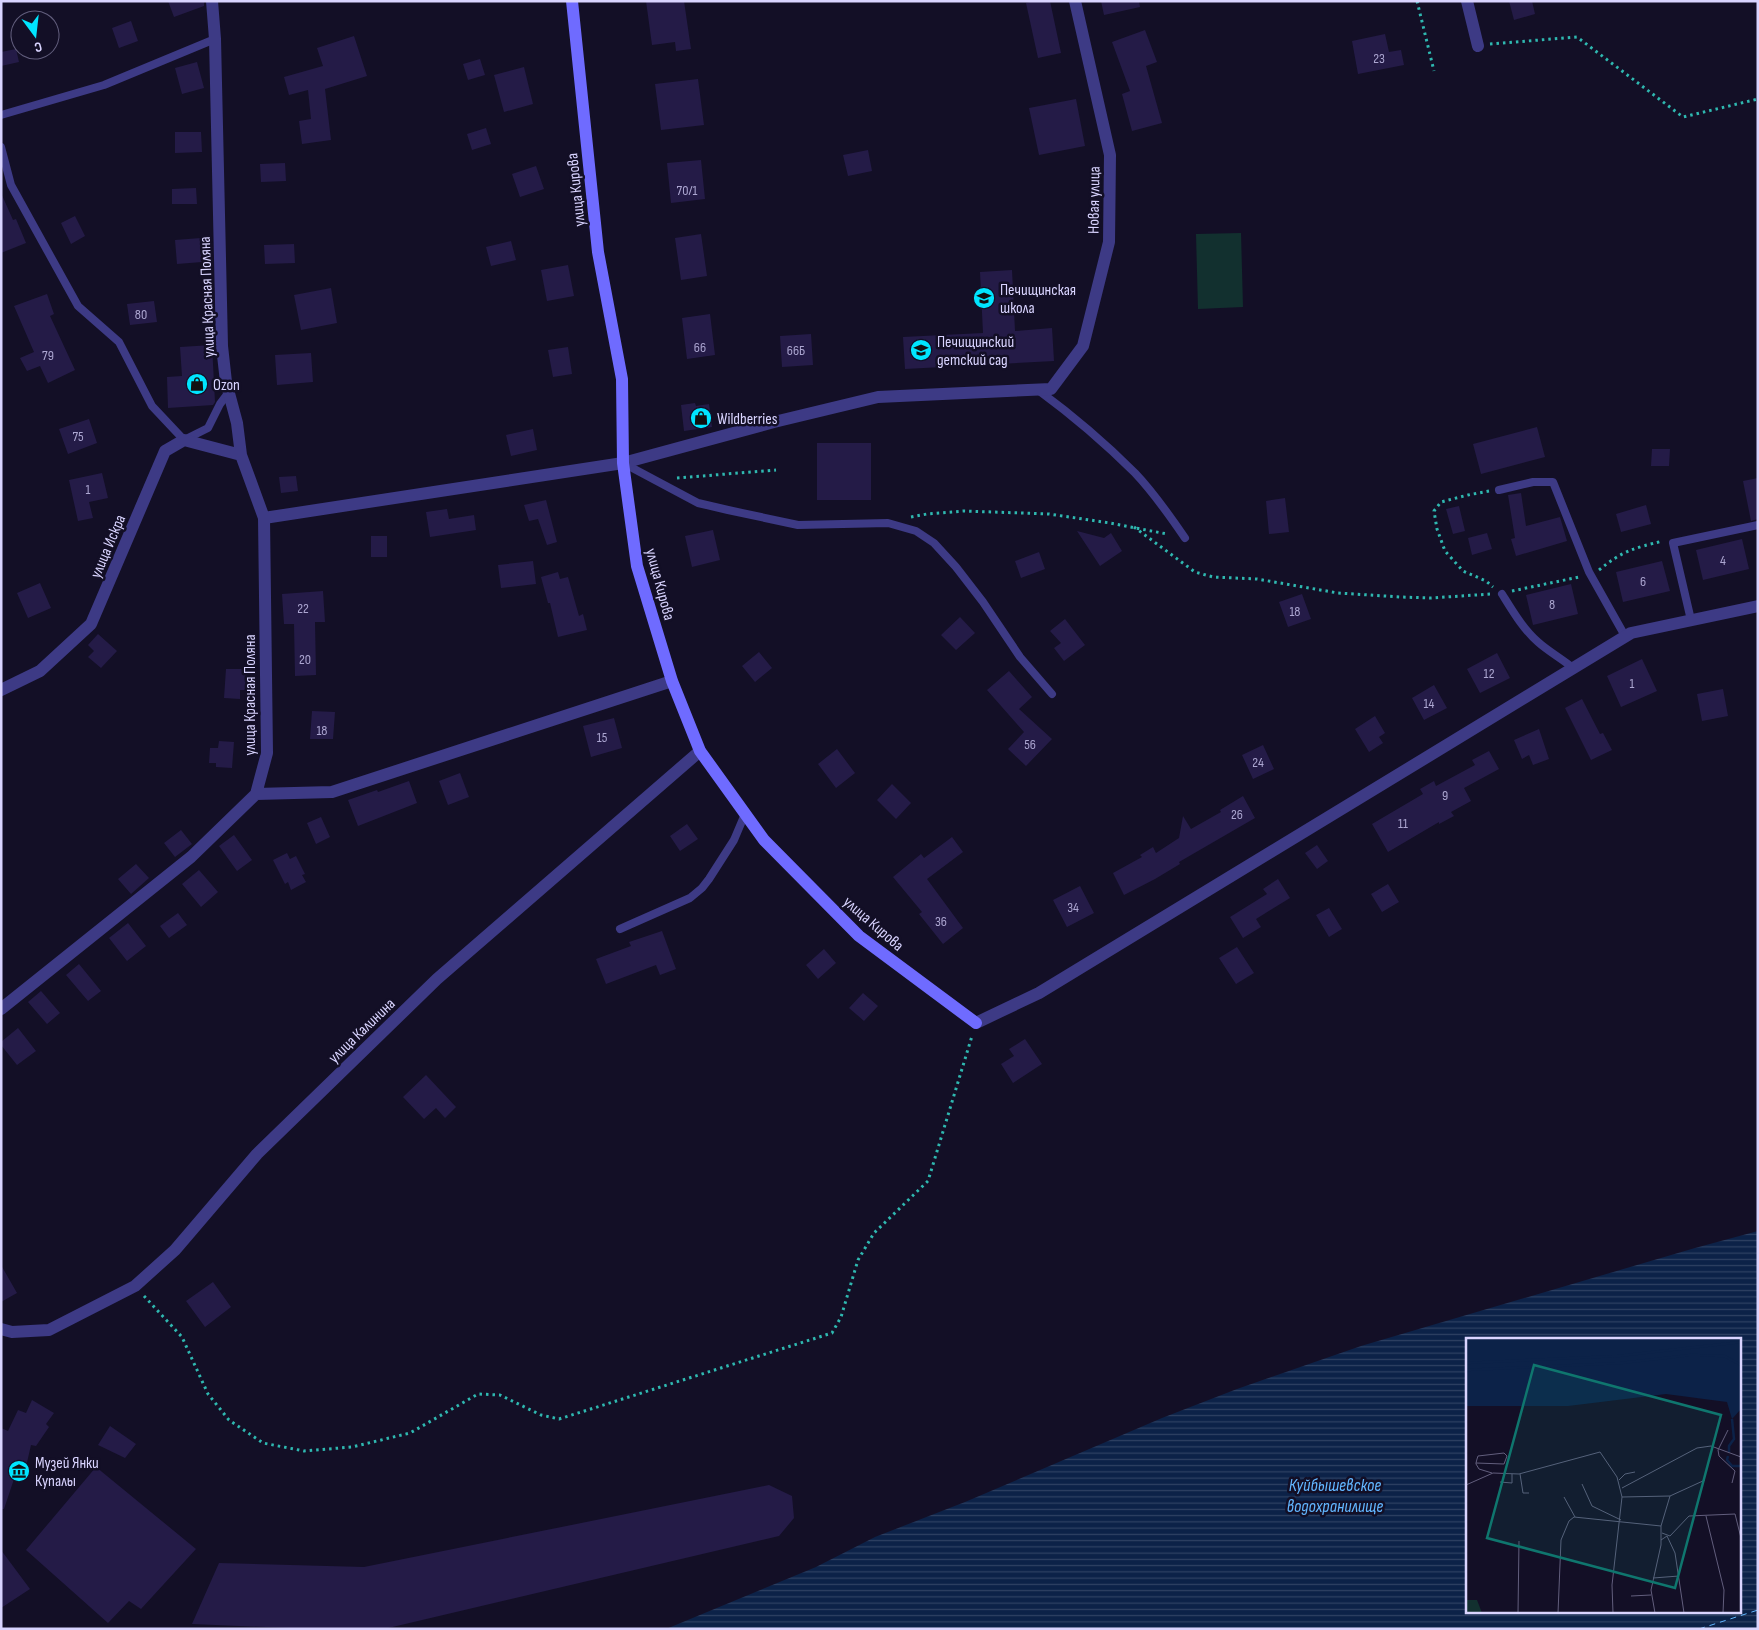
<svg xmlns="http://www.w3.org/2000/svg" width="1759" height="1630" font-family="'Sofia Sans Condensed',sans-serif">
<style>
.park{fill:#12302f}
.water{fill:url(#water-rules);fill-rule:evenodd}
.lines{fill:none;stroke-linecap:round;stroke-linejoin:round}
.ferry{stroke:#62b6ff;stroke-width:1;stroke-dasharray:6 5;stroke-linecap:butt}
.building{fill:#241b47}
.path{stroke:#2fb8b0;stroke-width:3;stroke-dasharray:2.5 4;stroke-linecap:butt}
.lane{stroke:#3d3a85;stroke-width:8}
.street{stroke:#3d3a85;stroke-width:12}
.secondary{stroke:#6f6bff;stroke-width:12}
.labels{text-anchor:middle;stroke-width:5;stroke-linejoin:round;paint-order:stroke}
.number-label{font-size:14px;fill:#aca6d1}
.street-label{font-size:16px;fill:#d9d4ff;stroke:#130f26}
.poi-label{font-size:16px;fill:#d9d4ff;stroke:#130f26;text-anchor:start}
.water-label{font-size:18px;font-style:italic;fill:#62b6ff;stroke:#130f26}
.inset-river{fill:none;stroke:#0c2248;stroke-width:2.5}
.inset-road{fill:none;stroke:#625e7d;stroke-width:1}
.view{fill:#0f766e;fill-opacity:0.15;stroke:#0f766e;stroke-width:2.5}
.inset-edge{fill:none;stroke:#d9d4ff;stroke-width:2.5}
</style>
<defs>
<pattern id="water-rules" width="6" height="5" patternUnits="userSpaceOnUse" patternTransform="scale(1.25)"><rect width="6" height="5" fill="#0c2248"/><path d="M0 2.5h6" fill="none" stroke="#2f4163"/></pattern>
</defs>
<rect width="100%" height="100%" fill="#130f26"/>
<path class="park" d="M 1241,233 L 1243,307 L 1198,309 L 1196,234 Z"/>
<path class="water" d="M 1758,1231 L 1758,1629 L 666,1629 L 816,1567 L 875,1537 L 965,1502 L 1162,1418 L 1237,1389 L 1361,1346 L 1695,1248 ZM 1468,1339 L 1740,1339 L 1740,1611 L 1468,1611 Z"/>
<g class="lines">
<path class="ferry" d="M 1699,1629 L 1758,1610"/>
</g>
<path class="building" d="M 168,1 L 204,1 L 204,6 L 174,17 Z
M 646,1 L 684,1 L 691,49 L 676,51 L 675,42 L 652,45 Z
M 1034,1 L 1050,1 L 1061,53 L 1038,58 L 1026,3 Z
M 1101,1 L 1139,1 L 1140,7 L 1104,15 Z
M 1509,1 L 1532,1 L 1535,14 L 1514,20 Z
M 131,21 L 138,41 L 119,48 L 112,28 Z
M 1145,30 L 1157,62 L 1146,66 L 1162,123 L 1132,131 L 1122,94 L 1130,91 L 1112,42 Z
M 1385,34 L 1389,52 L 1401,50 L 1404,65 L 1358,74 L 1352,41 Z
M 354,36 L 367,76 L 325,89 L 331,140 L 302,144 L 299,121 L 311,119 L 308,90 L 289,95 L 284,77 L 323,66 L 317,48 Z
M 16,49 L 19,62 L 1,66 L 1,52 Z
M 480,59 L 485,75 L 468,80 L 463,64 Z
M 197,62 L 204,88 L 182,94 L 175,68 Z
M 524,67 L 533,104 L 504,112 L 494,75 Z
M 698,79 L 704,125 L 661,130 L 655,84 Z
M 1076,99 L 1085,146 L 1039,155 L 1029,108 Z
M 486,128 L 491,144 L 472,150 L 467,134 Z
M 175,132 L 201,132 L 202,152 L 175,153 Z
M 868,150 L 872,171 L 848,176 L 843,155 Z
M 701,160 L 705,199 L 671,203 L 667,163 Z
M 285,163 L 286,181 L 261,182 L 260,164 Z
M 536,166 L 544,189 L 520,197 L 512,174 Z
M 196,188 L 197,204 L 172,204 L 172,189 Z
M 1,193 L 13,220 L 16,219 L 26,243 L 1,253 Z
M 75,216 L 85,236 L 71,244 L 61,223 Z
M 701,234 L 707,276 L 681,280 L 675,238 Z
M 201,238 L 202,262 L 177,264 L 175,240 Z
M 511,241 L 516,260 L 491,266 L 486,247 Z
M 294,244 L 295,263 L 265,264 L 264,245 Z
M 568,265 L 574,296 L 547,301 L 541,270 Z
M 1012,270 L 1015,331 L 1052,328 L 1054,361 L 905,369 L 903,337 L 983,333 L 980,272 Z
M 331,288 L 337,323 L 301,330 L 294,295 Z
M 47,294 L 54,314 L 50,316 L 75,370 L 48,383 L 40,366 L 27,371 L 20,358 L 34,352 L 14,306 Z
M 154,301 L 157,322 L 130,325 L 127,304 Z
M 710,314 L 715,355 L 687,359 L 682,318 Z
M 811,334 L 813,365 L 782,367 L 780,336 Z
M 212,345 L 215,402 L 213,405 L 168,408 L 167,377 L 182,376 L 180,347 Z
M 568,347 L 572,374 L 553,377 L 548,350 Z
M 311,353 L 313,382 L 277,385 L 275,355 Z
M 695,403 L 696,406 L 709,404 L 712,427 L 684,431 L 681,405 Z
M 89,419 L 97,443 L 68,454 L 59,429 Z
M 1537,427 L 1545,457 L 1481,474 L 1473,444 Z
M 533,429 L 537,450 L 511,456 L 506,435 Z
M 817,443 L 871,443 L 871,500 L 817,500 Z
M 1652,449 L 1670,449 L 1669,466 L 1651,466 Z
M 102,473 L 108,498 L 89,502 L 93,518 L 78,521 L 69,480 Z
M 296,476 L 298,491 L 281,493 L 279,477 Z
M 1758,478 L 1758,519 L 1751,521 L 1743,481 Z
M 1521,493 L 1526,526 L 1560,517 L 1567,541 L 1516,556 L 1511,539 L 1515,538 L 1508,495 Z
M 1285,498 L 1289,532 L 1269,534 L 1266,501 Z
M 546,500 L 557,542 L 547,545 L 538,519 L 529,521 L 524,505 Z
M 1646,505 L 1651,524 L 1621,532 L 1616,514 Z
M 1459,506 L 1465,531 L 1453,534 L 1446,509 Z
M 447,509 L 449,519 L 474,515 L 476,530 L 430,537 L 426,512 Z
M 713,530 L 720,560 L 692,567 L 685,536 Z
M 1077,531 L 1104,538 L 1111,533 L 1122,551 L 1100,566 Z
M 1487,533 L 1492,549 L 1472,555 L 1468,538 Z
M 371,536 L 387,536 L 387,557 L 371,557 Z
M 1742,539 L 1749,569 L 1703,580 L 1696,550 Z
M 1039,552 L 1045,569 L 1021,578 L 1015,561 Z
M 533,561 L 536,584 L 501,588 L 498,565 Z
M 1662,561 L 1670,591 L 1623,602 L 1616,572 Z
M 558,572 L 560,579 L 568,577 L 579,616 L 583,614 L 587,630 L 558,637 L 550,603 L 548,603 L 541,577 Z
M 40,583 L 51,608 L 28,618 L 17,593 Z
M 1571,584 L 1578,614 L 1533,625 L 1526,595 Z
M 323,591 L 325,622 L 315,622 L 316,675 L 295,676 L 294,624 L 284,624 L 282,594 Z
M 1302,594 L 1311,619 L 1288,627 L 1279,602 Z
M 960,617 L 975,633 L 956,650 L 941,635 Z
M 1065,619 L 1085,645 L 1064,661 L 1054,648 L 1061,643 L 1050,631 Z
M 98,634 L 117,651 L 101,668 L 88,657 L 94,651 L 88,645 Z
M 759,652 L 772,668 L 755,682 L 742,666 Z
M 1497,653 L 1510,678 L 1480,693 L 1467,669 Z
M 1642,659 L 1657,691 L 1621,707 L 1607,676 Z
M 226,669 L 253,669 L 252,690 L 240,690 L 240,699 L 224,698 Z
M 1009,671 L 1032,697 L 1019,709 L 1052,739 L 1026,766 L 1008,749 L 1024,732 L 987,690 Z
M 1434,685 L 1447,708 L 1424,720 L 1412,698 Z
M 1723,689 L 1728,716 L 1702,721 L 1697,694 Z
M 1582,699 L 1600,734 L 1603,733 L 1612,750 L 1591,760 L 1565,708 Z
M 312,711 L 335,712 L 333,739 L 310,739 Z
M 1375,716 L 1385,733 L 1379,737 L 1383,743 L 1369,752 L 1355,729 Z
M 614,718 L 622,748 L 591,757 L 583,726 Z
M 1539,729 L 1549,759 L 1533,765 L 1529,755 L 1522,759 L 1514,740 Z
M 219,741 L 234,742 L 232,768 L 216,767 L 216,763 L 209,763 L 210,748 L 218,748 Z
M 1263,745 L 1274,769 L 1253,779 L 1242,755 Z
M 837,749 L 855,773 L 836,788 L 818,764 Z
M 1489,751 L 1499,769 L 1464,788 L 1471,801 L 1451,812 L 1454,816 L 1439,824 L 1439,822 L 1388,852 L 1372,824 L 1423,794 L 1420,789 L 1434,781 L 1436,786 L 1475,765 L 1472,760 Z
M 460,773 L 469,797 L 448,805 L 439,781 Z
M 409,781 L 417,803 L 358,826 L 348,800 L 377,790 L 378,792 Z
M 892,784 L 911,803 L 896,819 L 877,800 Z
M 1243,796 L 1255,818 L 1179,862 L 1180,864 L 1155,879 L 1124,895 L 1113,873 L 1142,857 L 1140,855 L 1153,847 L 1156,853 L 1179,838 L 1183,816 L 1191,829 L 1221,812 L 1220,810 Z
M 321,817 L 330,837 L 316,844 L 307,823 Z
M 687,824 L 698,839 L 680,851 L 670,836 Z
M 181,830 L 192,844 L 175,857 L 164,843 Z
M 234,835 L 252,860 L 237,871 L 219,846 Z
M 952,837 L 963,852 L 927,879 L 963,928 L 943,944 L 919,914 L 922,912 L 893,877 L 921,854 L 924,858 Z
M 1317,845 L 1328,861 L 1317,869 L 1305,853 Z
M 287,853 L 290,859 L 296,856 L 305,874 L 302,875 L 306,882 L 291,890 L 288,882 L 285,884 L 273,860 Z
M 136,864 L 149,878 L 131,894 L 118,879 Z
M 199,870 L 218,892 L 201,907 L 182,884 Z
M 1278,879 L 1290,898 L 1256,919 L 1261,927 L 1243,938 L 1230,917 L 1267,894 L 1263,889 Z
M 1388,884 L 1399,902 L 1382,912 L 1371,894 Z
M 1080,886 L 1094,913 L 1067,927 L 1053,900 Z
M 1329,908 L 1342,929 L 1329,937 L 1316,915 Z
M 178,913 L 187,925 L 169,938 L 160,926 Z
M 128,923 L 146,946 L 127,961 L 109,938 Z
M 662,931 L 676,969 L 660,975 L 656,965 L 606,984 L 596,959 L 631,946 L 629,942 Z
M 1237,947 L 1254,973 L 1236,984 L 1219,958 Z
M 824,949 L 836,963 L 818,979 L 806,965 Z
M 79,964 L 101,991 L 88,1001 L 66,975 Z
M 41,991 L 60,1013 L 47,1024 L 28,1002 Z
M 863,993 L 878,1006 L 864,1021 L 849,1008 Z
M 18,1028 L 36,1051 L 17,1065 L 1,1045 L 1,1042 Z
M 1025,1039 L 1042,1064 L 1013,1083 L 1001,1064 L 1014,1056 L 1009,1049 Z
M 426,1075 L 456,1107 L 445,1118 L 436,1108 L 424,1119 L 403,1097 Z
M 1,1265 L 17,1293 L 1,1302 Z
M 213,1282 L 231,1307 L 205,1327 L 186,1301 Z
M 32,1400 L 54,1413 L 46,1424 L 49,1427 L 36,1446 L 31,1445 L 23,1480 L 14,1479 L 4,1509 L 1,1509 L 1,1428 L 8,1431 L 18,1410 L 26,1413 Z
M 110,1426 L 136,1444 L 125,1458 L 98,1445 Z
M 96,1467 L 196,1549 L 141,1609 L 129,1601 L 108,1623 L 26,1550 Z
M 769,1485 L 792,1496 L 794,1518 L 779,1536 L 384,1629 L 312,1629 L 192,1624 L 219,1563 L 364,1567 Z
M 1,1550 L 30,1589 L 1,1608 Z"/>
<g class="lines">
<path class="path" d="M 1417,1 L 1434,71
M 1490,44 L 1577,37 L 1683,117 L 1758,99
M 677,478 L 776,470
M 1489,491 L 1468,495 L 1441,502 L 1434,511 L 1437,529 L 1445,551 L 1463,571 L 1486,581 L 1493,587
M 911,517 L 927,514 L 964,511 L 1049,514 L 1110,523 L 1167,534
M 1134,527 L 1195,572 L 1213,577 L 1257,579 L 1338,593 L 1400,597 L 1431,598 L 1491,594
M 1599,570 C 1622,551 1634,548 1663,541
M 1512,591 L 1579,577
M 144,1296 L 182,1337 L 208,1394 L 229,1420 L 263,1443 L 304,1451 L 352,1447 L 410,1433 L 478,1394 L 500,1395 L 541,1415 L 559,1419 L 832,1333 L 841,1317 L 858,1260 L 874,1233 L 928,1181 L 972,1036"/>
<path class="lane" d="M 1,115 L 104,85 L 215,39
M 1,147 L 11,185 L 78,306 L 119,342 L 152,406 L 184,440 L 208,428 L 220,404 L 229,392
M 1038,390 C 1072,415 1105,443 1135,473 C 1154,493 1170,516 1185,538
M 623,463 L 698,503 L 728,510 L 798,525 L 888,523 L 916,531 L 934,543 L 956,567 L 983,602 L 1020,657 L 1052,694
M 1499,490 L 1533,482 L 1553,482 L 1589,572 L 1625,636
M 1502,594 C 1512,610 1523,629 1538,642 C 1548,651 1562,659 1573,668
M 1691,620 L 1673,543 L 1758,525
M 620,929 L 690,898 L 702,888 L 709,879 L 734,840 L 745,814"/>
<path class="street" d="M 212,1 L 215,39 L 222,346 L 226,382 L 237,423 L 241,455 L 264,518 L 267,753 L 256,794
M 1467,1 L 1478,46
M 264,518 L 623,463 L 774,422 L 878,397 L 1051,389 L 1083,346 L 1109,242 L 1110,155 L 1075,1
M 1,690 L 40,671 L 91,624 L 165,451 L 184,440 L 241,455
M 1,1009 L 191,857 L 256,794 L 332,792 L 672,681
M 976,1023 L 1039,993 L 1631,633 L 1758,606
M 1,1329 L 12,1332 L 49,1330 L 135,1286 L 175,1250 L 257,1154 L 437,979 L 700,751"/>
<path class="secondary" d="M 572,1 L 598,252 L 622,379 L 623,463 L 637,566 L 672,681 L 700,751 L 764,840 L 859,936 L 976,1023"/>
</g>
<defs>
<g id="school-disc" transform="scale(1.125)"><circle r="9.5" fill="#00e5ff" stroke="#130f26"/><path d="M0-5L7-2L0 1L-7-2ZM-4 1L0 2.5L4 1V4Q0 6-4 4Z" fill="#111"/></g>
<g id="shop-disc" transform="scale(1.125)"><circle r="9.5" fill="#00e5ff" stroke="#130f26"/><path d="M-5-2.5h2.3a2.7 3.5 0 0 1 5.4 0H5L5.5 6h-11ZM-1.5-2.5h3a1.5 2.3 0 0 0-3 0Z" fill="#111"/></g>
<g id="museum-disc" transform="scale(1.125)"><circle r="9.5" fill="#00e5ff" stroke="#130f26"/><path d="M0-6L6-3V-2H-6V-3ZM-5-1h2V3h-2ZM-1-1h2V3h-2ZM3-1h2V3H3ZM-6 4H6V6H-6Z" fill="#111"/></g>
</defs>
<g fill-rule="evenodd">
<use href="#school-disc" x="984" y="298"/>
<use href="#school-disc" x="921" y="350"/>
<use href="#shop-disc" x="197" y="384"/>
<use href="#shop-disc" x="701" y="418"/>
<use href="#museum-disc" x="19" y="1471"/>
</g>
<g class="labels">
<g class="number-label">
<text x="1379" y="63">23</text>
<text x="687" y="195">70/1</text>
<text x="141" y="319">80</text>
<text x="700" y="352">66</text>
<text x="796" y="355">66Б</text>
<text x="48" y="360">79</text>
<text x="78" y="441">75</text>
<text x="88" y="494">1</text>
<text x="1723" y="565">4</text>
<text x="1643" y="586">6</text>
<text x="1552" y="609">8</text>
<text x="303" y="613">22</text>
<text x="1295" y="616">18</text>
<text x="305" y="664">20</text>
<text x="1489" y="678">12</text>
<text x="1632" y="688">1</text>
<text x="1429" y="708">14</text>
<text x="322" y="735">18</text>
<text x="602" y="742">15</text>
<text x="1030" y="749">56</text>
<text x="1258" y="767">24</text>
<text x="1445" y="800">9</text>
<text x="1237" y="819">26</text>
<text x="1403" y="828">11</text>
<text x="1073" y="912">34</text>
<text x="941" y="926">36</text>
</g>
<g class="street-label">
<text transform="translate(575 190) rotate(-96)" y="6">улица Кирова</text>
<text transform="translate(1093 200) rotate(-89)" y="6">Новая улица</text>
<text transform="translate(206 297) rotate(-92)" y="6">улица Красная Поляна</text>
<text transform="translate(107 546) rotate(-67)" y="6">улица Искра</text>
<text transform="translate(661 584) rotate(75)" y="6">улица Кирова</text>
<text transform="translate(249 695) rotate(-90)" y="6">улица Красная Поляна</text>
<text transform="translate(874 923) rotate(41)" y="6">улица Кирова</text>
<text transform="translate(361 1030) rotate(-44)" y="6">улица Калинина</text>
</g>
<g class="poi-label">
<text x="1000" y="295">Печищинская<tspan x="1000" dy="18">школа</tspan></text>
<text x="937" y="347">Печищинский<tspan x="937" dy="18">детский сад</tspan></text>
<text x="213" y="390">Ozon</text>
<text x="717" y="424">Wildberries</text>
<text x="35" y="1468">Музей Янки<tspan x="35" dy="18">Купалы</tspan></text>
</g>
<g class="water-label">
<text x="1335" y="1491">Куйбышевское<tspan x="1335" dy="21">водохранилище</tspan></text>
</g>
</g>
<g transform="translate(1466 1338)">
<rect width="275" height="275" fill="#130f26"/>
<path d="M 0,262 L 11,262 L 16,275 L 0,275 Z" fill="#12302f"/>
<path d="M 0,0 L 275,0 L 275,71 L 266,81 L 261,64 L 200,56 L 102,68 L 0,68 Z" fill="#0c2248"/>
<path class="inset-river" d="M 0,25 L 152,18 L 275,4M 0,32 L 155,25 L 225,17 L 258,18 L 275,27M 263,114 L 263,108 L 268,101 L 266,81M 262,118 L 261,122 L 266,128 L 275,128"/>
<path class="inset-road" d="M 262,92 L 252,112 L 253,118 L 269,133 L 266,145M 10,125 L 38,126 L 41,118 L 38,115 L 12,118 L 11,121 L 10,125 L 10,126 L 13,131 L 26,135M 54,136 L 57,155 L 63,155M 153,142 L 159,136 L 169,134M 34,144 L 46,145 L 46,136M 116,146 L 126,168 L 155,182M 0,147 L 27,135 L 53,136 L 134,114 L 151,139 L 156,159 L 146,247 L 147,275M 156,150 L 231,110 L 245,108 L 275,119M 98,159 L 109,179M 156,159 L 204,158 L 239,142M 275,173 L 275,193M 240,178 L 258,252 L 257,275M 196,195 L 204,198 L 223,178 L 269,176 L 275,200M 195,202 L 201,198 L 209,215 L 218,275M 187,240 L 213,238M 165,258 L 185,257M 52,275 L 53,203M 92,275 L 95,202 L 103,183 L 108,179 L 195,188M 189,275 L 185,252 L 195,207 L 195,188 L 204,158"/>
<path class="view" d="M 68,27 L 255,77 L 209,250 L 21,200 Z"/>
<rect width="275" height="275" class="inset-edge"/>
</g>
<rect width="1759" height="1630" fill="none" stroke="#d9d4ff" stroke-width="5"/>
<g transform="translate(35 35) rotate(165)"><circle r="24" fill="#130f26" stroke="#625e7d"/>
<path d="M0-4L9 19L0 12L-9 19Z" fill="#00e5ff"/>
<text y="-8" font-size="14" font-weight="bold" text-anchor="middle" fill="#d9d4ff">С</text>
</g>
</svg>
